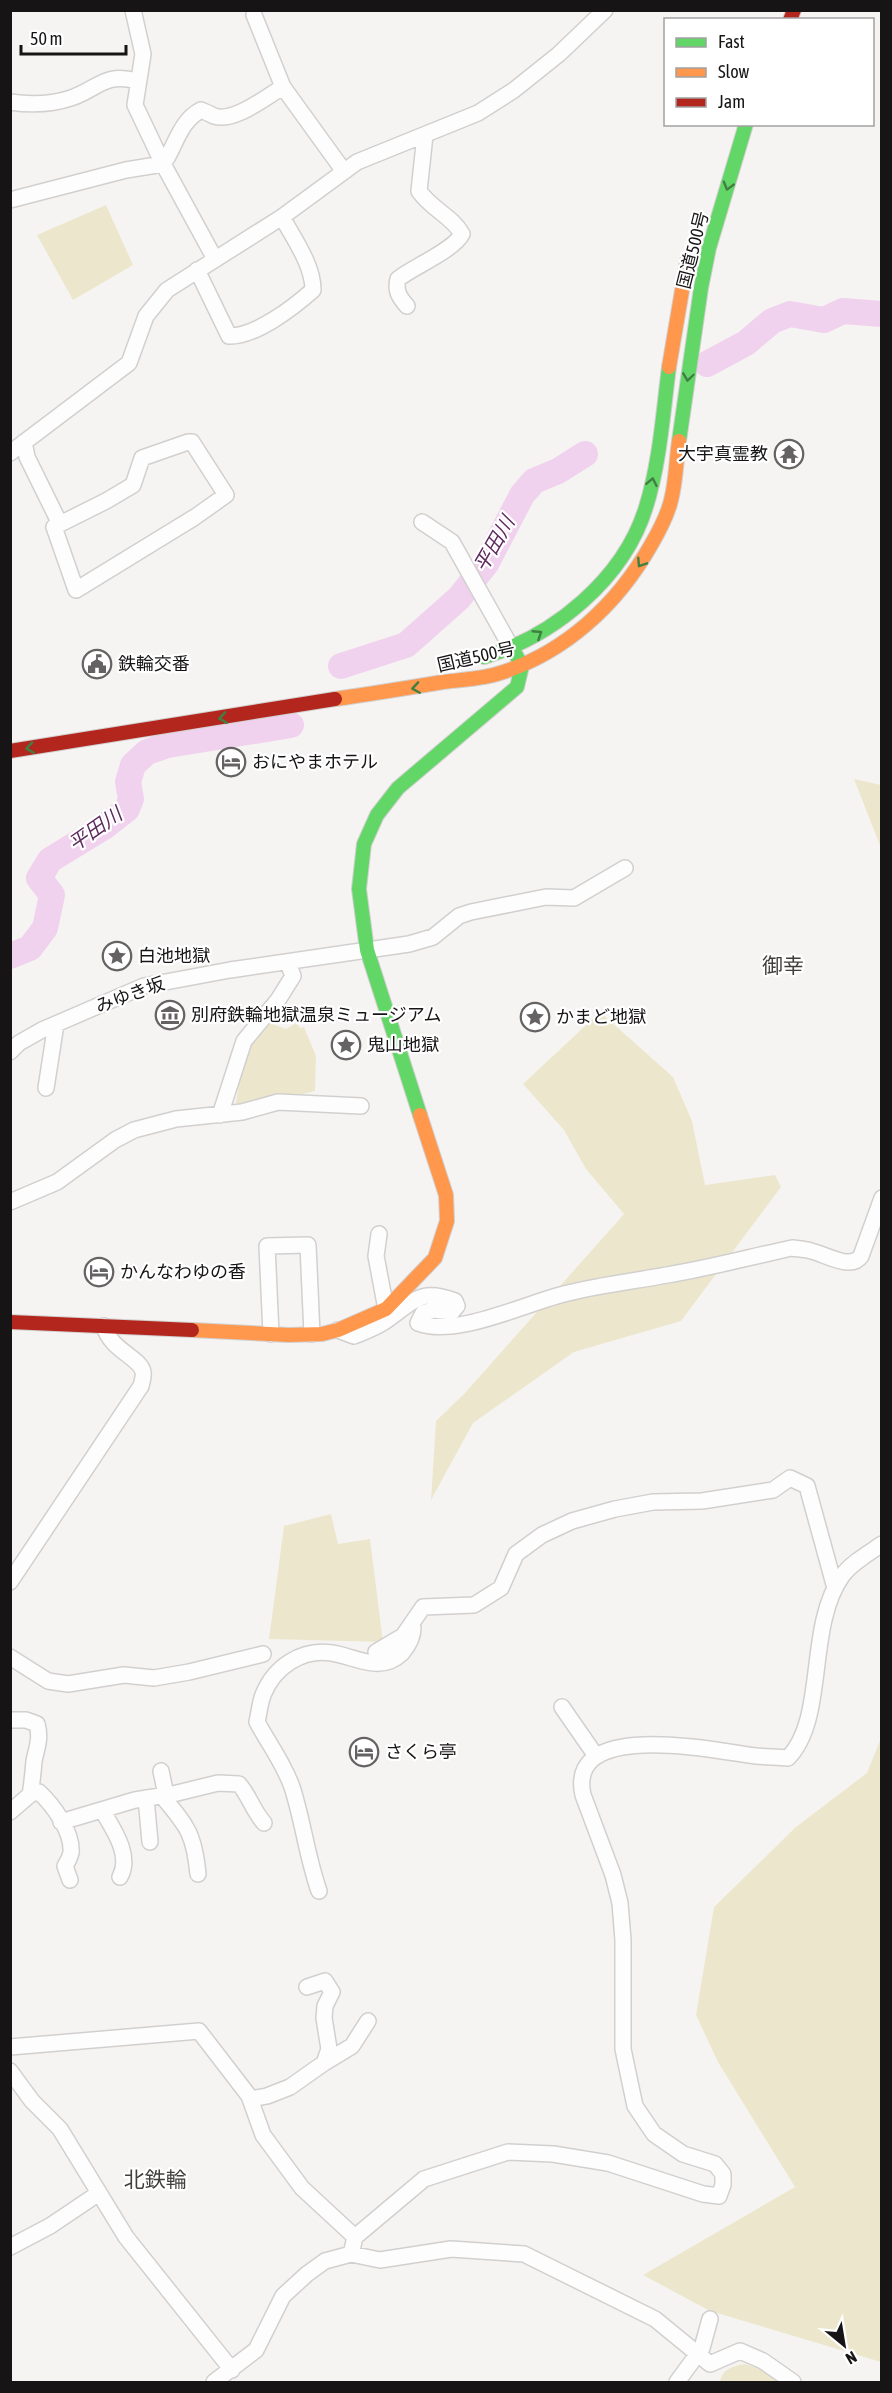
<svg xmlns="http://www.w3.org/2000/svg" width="892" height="2393" font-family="'Asap Condensed','Noto Sans JP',sans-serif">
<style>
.green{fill:#ece7cc}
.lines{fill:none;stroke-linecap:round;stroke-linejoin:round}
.river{stroke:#f0d2ee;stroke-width:26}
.street-casing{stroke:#d2d0cf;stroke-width:18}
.fast-casing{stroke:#d2d0cf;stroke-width:16}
.slow-casing{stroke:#d2d0cf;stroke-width:16}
.jam-casing{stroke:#d2d0cf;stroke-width:16}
.street{stroke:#fefdfd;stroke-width:15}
.fast{stroke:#63d668;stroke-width:14}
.slow{stroke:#ff974d;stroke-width:14}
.jam{stroke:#b3261e;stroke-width:14}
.oneway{stroke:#407f42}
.labels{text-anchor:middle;stroke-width:4.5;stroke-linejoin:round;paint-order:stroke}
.street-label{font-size:18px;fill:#161414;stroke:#fff}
.poi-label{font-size:18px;fill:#161414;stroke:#fff;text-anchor:start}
.water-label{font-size:20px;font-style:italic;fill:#5e2b5e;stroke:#fff}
.quarter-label{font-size:21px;fill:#413e3d;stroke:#fff}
</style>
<rect width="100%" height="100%" fill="#f6f4f2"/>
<path class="green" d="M 106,205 L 133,265 L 73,300 L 37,235 Z
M 854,779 L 881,785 L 881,848 Z
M 600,1012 L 673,1077 L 692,1121 L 705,1185 L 775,1175 L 781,1187 L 681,1321 L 574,1352 L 473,1423 L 431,1500 L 436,1421 L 465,1393 L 624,1214 L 586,1169 L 564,1130 L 523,1084 Z
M 268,1022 L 286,1029 L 296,1023 L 300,1028 L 304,1027 L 316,1056 L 315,1091 L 235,1110 C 240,1075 244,1049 268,1022 Z
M 331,1514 L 338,1544 L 370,1539 L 383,1642 L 269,1639 L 284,1526 Z
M 881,1738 L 881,2362 L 710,2311 L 643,2275 L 795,2187 L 718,2062 L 696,2015 L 714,1907 L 796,1827 L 867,1773 Z
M 745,2364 L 762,2370 L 779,2382 L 720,2382 C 722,2369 733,2366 745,2364 Z"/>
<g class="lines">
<path class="river" d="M 707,364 L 746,343 L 772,321 L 790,314 L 824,320 L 843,311 L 882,314
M 341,666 L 406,645 L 459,598 L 486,564 L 522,495 L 534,481 L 558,471 L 585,454
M 10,956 L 30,948 L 45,928 L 52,895 L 39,878 L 50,860 L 104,827 L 127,809 L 131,799 L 128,782 L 133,765 L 147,752 L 168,745 L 291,725"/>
<g class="street-casing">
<path id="street" d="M 133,10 L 143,54 L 135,105 L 162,162 L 215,259
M 254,15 L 283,87 L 343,170
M 10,102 C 30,105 53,104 71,98 C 98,89 104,72 137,81
M 162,162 L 167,158 C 177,140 182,120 201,110 C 206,112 210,114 214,116 C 234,123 267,96 283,87
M 10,200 L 126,170 L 163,164
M 197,270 L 229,336 C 255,337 294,307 313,290 C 313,265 294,239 282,217
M 407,306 C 399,297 395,291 398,279 C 413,267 454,250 462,234 C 452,216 431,209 419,191 L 425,135
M 24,442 L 27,457 L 60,524 L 54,527 L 76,590 L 195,517 L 226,495 L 192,442 L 188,442 L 142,458 L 133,485 L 106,501 L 60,524
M 10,453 L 129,363 L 146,316 L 167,290 L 282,217 L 357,162 L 478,113 L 514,90 L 559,54 L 605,10
M 422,522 L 452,542 L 512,649
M 10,1052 L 19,1043 L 42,1030 L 144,986 L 230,970 L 409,944 L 433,937 L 459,916 L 471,912 L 546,897 L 574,898 L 625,868
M 46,1088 L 56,1024
M 220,1115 L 244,1041 L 278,1000 L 293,976 L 288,963
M 10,1202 L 57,1182 L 115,1140 L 134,1130 L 176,1119 L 242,1112 L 278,1102 L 361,1106
M 379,1234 L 376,1256 L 386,1309
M 338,1330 L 354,1336 C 364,1332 375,1328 384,1322 C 413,1303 418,1287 455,1301 L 457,1306 L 452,1312 L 433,1310 L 423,1313 L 418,1323 C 457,1338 528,1302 568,1293 C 600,1285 634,1281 667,1275 C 709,1268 750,1257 792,1248 C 798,1249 805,1249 811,1251 C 825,1254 851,1271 861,1256 L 882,1198
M 271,1334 L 267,1246 L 308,1245 L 312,1334
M 10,1582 L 141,1386 C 142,1382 144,1376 143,1372 C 141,1358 110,1350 104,1326
M 376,1652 L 403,1636 L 423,1607 L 474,1605 L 501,1588 L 516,1554 L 542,1535 L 572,1521 L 615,1509 L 653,1502 L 702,1501 L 773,1490 L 790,1478 L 807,1486 L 835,1588
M 10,1657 L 48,1681 L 68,1684 L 124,1675 L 154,1678 L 189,1672 L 263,1654
M 562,1707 L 596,1756
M 10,1720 L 26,1720 L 37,1724 C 41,1738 37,1747 34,1761 C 33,1773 32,1784 30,1795
M 161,1771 L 166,1795
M 162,1796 C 187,1826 194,1833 198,1874
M 146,1798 L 150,1842
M 102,1810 C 113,1829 132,1855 120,1877
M 10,1812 L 32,1793 L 39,1792 C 53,1805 73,1832 71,1853 C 70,1857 67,1863 65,1866 L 70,1880
M 61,1822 L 135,1800 L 173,1794 L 218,1783 L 239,1784 C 250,1797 252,1809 264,1823
M 319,1891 C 307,1857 303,1821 292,1787 C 284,1764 269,1744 257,1722 C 259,1713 260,1703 263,1695 C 274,1667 302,1648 332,1653 C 357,1657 380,1674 402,1653 C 408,1646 413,1638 413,1628
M 307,1987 L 325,1981 L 332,1992 L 325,2006 L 324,2018 L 329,2049 L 324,2063
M 10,2047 L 199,2031 L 249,2096 L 263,2135 L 302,2188 L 355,2237
M 10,2071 L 32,2101 L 60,2129 L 126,2237 L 232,2370
M 251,2099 L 267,2096 L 290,2087 L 324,2063 L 352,2046 L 368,2021
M 10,2247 L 50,2226 L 99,2193
M 351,2254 L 355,2237 L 424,2179 L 508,2152 L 553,2154 L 608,2163 L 703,2194 L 719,2196 L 723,2185 L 723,2174 L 715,2164 L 683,2154 L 654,2134 L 635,2106 L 623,2049 L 623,1940 L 620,1903 L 613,1875 L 583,1795 C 566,1718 716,1751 756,1756 C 766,1757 777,1757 788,1758 C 827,1718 806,1627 842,1576 C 851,1563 869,1553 882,1544
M 214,2382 L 256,2350 L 283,2296 L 307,2274 L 325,2261 L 351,2254 L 380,2260 L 451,2249 L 524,2254 L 655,2319 L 710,2364 L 740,2351 L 763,2361 L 793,2382
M 677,2382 L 702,2348 L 710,2319"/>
</g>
<g class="fast-casing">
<path id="fast" d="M 679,441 L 701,288 L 709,248 L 746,124
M 484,657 C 554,636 624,579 646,507 C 660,462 663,413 669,367
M 420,1115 L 367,950 L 359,889 L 364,844 L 377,815 L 398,788 L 517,687 L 522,666 L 516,655"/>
</g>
<g class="slow-casing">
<path id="slow" d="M 669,367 L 687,261
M 335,699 C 371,694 407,688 443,682 C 461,680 480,679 497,674 C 564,654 617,605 651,545 C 658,533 666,518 670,504 C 676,484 676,461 679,441
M 192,1330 L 289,1335 L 322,1334 L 338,1330 L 386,1309 L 435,1258 L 447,1221 L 446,1195 L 420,1115"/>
</g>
<g class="jam-casing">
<path id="jam" d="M 790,20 L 794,10
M 10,751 L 335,699
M 10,1322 L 192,1330"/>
</g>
<use href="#street" class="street"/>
<use href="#fast" class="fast"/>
<use href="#slow" class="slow"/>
<use href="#jam" class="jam"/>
</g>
<defs><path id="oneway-chevron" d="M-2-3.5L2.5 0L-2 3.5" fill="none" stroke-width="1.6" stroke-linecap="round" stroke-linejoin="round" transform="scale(1.5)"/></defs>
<g class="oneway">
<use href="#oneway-chevron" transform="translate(728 186) rotate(106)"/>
<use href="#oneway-chevron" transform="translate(688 377) rotate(98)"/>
<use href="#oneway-chevron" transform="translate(652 482) rotate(-79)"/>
<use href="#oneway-chevron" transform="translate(641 563) rotate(123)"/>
<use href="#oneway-chevron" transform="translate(538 634) rotate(-33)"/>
<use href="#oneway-chevron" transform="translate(416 688) rotate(171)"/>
<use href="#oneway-chevron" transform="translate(223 718) rotate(171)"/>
<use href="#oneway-chevron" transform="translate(30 748) rotate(171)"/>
</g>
<defs>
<g id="temple-ring" transform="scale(1.5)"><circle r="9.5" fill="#fff" stroke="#646262" stroke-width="1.5"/><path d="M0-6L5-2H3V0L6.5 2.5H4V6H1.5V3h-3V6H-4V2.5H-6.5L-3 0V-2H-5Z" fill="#646262"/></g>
<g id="civic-ring" transform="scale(1.5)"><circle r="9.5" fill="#fff" stroke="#646262" stroke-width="1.5"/><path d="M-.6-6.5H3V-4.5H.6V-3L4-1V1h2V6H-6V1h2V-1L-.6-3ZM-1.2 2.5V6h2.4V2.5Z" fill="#646262"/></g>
<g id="hotel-ring" transform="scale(1.5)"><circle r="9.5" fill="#fff" stroke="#646262" stroke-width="1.5"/><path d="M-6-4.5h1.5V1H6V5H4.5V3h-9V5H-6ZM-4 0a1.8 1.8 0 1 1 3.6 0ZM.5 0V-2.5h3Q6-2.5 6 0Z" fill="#646262"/></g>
<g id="sight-ring" transform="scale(1.5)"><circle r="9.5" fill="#fff" stroke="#646262" stroke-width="1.5"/><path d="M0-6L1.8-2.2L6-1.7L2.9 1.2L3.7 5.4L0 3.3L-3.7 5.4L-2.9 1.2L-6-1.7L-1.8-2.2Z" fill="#646262"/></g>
<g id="museum-ring" transform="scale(1.5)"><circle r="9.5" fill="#fff" stroke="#646262" stroke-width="1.5"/><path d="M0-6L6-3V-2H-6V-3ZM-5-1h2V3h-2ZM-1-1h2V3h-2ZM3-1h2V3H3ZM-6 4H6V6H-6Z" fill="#646262"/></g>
</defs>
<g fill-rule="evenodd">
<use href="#temple-ring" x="789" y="454"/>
<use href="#civic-ring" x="97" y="664"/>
<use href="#hotel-ring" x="231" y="762"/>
<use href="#sight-ring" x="117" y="956"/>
<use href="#museum-ring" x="170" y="1015"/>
<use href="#sight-ring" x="535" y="1017"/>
<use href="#sight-ring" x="346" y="1045"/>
<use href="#hotel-ring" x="99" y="1272"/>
<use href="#hotel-ring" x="364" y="1752"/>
</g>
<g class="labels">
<g class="street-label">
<text transform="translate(693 250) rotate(-76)" y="6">国道500号</text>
<text transform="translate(476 657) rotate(-13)" y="6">国道500号</text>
<text transform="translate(130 995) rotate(-20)" y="6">みゆき坂</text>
</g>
<g class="poi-label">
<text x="768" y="460" text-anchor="end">大宇真霊教</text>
<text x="118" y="670">鉄輪交番</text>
<text x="252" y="768">おにやまホテル</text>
<text x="138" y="962">白池地獄</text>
<text x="191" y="1021">別府鉄輪地獄温泉ミュージアム</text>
<text x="556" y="1023">かまど地獄</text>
<text x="367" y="1051">鬼山地獄</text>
<text x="120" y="1278">かんなわゆの香</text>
<text x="385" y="1758">さくら亭</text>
</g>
<g class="water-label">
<text transform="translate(494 544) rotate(-60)" y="7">平田川</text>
<text transform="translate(95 829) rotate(-35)" y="7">平田川</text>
</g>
<g class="quarter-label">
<text x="783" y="973">御幸</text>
<text x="155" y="2187">北鉄輪</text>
</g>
</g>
<rect width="892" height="2393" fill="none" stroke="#161414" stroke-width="24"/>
<rect x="664" y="18" width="210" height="108" fill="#ffffff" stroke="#a2a1a1" stroke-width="1.5"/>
<rect x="676" y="38" width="30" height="9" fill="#63d668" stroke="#a2a1a1" stroke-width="1.5"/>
<text x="718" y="48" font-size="18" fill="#161414">Fast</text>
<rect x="676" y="68" width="30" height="9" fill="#ff974d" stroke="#a2a1a1" stroke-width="1.5"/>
<text x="718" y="78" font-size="18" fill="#161414">Slow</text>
<rect x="676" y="98" width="30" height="9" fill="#b3261e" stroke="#a2a1a1" stroke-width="1.5"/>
<text x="718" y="108" font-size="18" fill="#161414">Jam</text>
<g transform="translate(844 2345) rotate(150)" stroke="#ffffff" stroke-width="4.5" paint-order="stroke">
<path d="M0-4.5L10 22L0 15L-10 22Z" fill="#161414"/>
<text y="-9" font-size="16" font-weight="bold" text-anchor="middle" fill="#161414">N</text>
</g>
<path d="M21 45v9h105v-9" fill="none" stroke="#161414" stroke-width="3"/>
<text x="30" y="45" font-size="18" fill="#161414" stroke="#ffffff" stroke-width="4.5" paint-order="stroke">50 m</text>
</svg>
